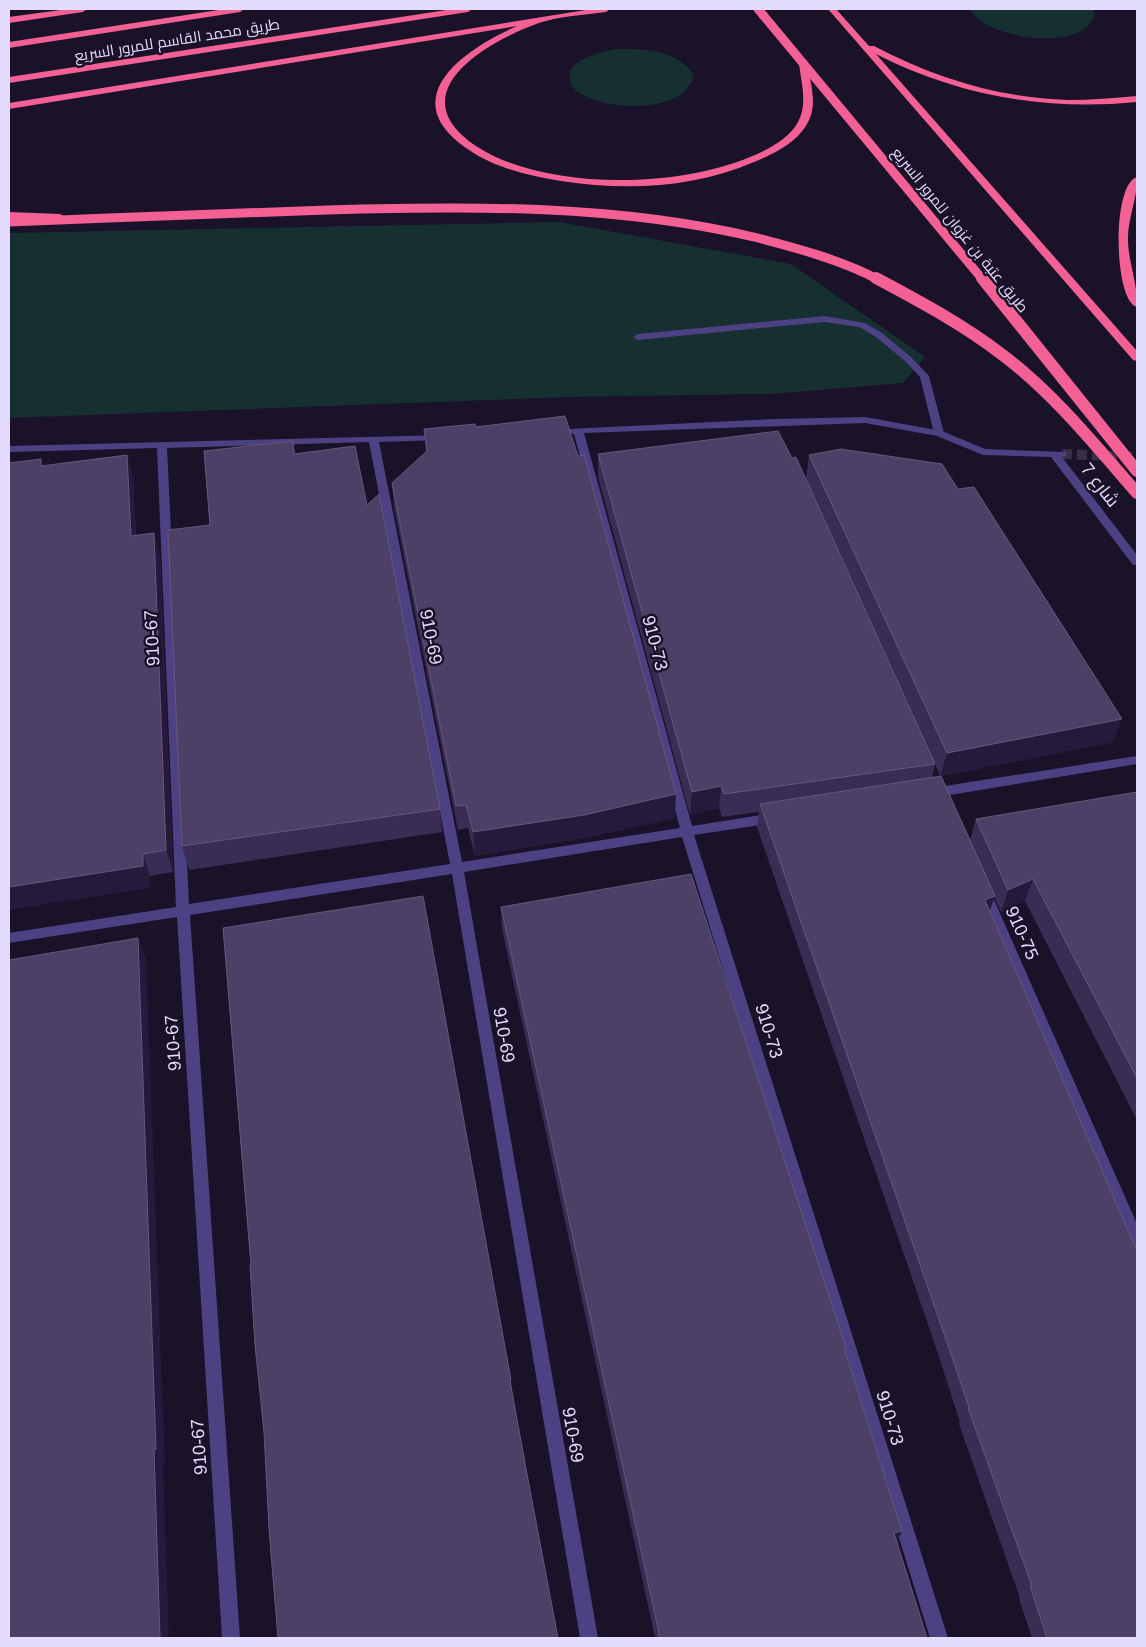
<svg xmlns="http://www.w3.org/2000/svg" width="1146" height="1647" font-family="Helvetica,Cairo,sans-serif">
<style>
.green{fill:#162f31}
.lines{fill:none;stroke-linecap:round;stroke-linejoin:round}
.street-tunnel{stroke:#373048;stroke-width:10;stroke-dasharray:10 5;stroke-linecap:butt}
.lane{fill:#4c4183;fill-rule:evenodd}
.street{fill:#4c4183;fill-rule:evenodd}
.highway{fill:#f36094;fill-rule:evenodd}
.highway-bridge-far1{stroke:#f36094;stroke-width:9}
.highway-bridge{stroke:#f36094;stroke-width:12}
.wall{fill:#3a2d54;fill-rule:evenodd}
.shaded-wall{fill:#251a3b}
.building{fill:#4c4066;stroke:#64587d}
.labels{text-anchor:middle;stroke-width:5;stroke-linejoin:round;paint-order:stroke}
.far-street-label{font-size:15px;fill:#e3dcfc;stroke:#191228}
.street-label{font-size:18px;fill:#e3dcfc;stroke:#191228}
</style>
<rect width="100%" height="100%" fill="#191228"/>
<path class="green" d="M 970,9 L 1092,9 L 1095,13 C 1087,54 986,40 970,9 Z
M 616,49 C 644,49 677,49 694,75 C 686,113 613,111 585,96 C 578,93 572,88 570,80 C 564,59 603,52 616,49 Z
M 559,222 L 791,264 L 925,357 L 903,383 L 772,394 L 570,397 L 9,418 L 9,233 Z"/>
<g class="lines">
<path class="street-tunnel" d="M 1062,454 L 1137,457"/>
<path class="lane" d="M 825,316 L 865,323 L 882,333 L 911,357 L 929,376 L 944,433 L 942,435 L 936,435 L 934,433 L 920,377 L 905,361 L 876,337 L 859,327 L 825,322 L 638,340 L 633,337 L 638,334 Z"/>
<path class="street" d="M 865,417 L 942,431 L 985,449 L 1066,452 L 1066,456 L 1062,457 L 1137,555 L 1137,565 L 1133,565 L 1051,457 L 983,455 L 937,436 L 865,423 L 584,433 L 692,826 L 774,813 L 778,815 L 780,818 L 778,821 L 774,823 L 694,835 L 948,1638 L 930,1638 L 682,837 L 464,872 L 598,1638 L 580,1638 L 452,874 L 190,915 L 240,1638 L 222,1638 L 177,917 L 9,943 L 9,933 L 176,907 L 157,448 L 9,452 L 9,446 L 445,435 L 445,439 L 441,440 L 379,442 L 462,862 L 680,828 L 574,434 L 568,433 L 568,429 L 774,419 ZM 369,442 L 450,864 L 189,904 L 167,448 Z
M 1137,756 L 1137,764 L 932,798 L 928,796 L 926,793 L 928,790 L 932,788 Z
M 985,888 L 990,889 L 991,893 L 1137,1224 L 1137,1248 L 1132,1246 L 979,893 L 980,889 Z"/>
<path class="highway" d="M 68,9 L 87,9 L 83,12 L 9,23 L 9,17 Z
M 225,9 L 244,9 L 240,12 L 9,48 L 9,42 Z
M 453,9 L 472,9 L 468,12 L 9,83 L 9,77 Z
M 592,9 L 610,9 L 606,12 C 585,15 559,16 539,23 C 488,41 397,93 476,146 C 544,191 677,188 750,157 C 767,150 789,139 798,122 C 808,104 801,82 799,63 L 803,60 L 807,63 C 810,80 816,99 811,115 C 803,140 776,153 754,162 C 694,188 626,191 561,181 C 530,176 495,168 469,150 C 392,99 464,49 517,26 L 9,109 L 9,103 Z
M 828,9 L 836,9 L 869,46 L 874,46 C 935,78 999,98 1068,100 C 1091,100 1114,98 1137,96 L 1137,102 C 1046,111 958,96 876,54 L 1137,351 L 1137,361 L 1133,360 Z
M 1137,177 C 1138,198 1127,219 1128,242 C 1129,264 1138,285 1137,307 C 1114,302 1111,185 1137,177 Z
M 9,212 L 60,214 L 65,217 L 60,220 L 9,218 Z"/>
<path class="highway-bridge-far1" d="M 758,9 L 983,280
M 9,222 C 115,218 221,213 327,210 C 471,206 617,204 758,238 C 797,248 844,261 879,280"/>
<path class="highway-bridge" d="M 876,278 C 921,302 964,325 1004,356 C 1055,395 1095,445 1137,493
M 982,278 L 1137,471"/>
</g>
<path class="wall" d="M 476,427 L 675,818 L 584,838 L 475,856 L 468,828 L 458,830 L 394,507 L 392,483 L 426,453 L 424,429 Z
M 293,441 L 295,454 L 367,505 L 440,809 L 442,832 L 189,870 L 182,846 Z
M 598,454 L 920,730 L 806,478 L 809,455 L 1113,742 L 941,776 L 970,840 L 976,819 L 1137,792 L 1137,1120 L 1025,901 L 1001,912 L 994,897 L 990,910 L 1137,1638 L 1032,1638 L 1019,1599 L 1020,1598 L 959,1424 L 960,1422 L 934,1342 L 757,827 L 759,812 L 722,817 L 719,808 L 690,815 L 598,477 ZM 935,764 L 940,776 L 932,777 Z
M 127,455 L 133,478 L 136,535 L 160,556 L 173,872 L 150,876 L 150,888 L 43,466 Z
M 501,907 L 846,1348 L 845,1350 L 902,1531 L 897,1542 L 927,1638 L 655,1638 L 502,929 Z"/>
<path class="shaded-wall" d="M 127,455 L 133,478 L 137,559 L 131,536 Z
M 154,533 L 160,556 L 173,872 L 166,850 Z
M 1122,719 L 1113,742 L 940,776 L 947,753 Z
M 721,786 L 719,808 L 690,815 L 692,792 Z
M 676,794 L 675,818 L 584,838 L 475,856 L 473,832 Z
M 143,854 L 150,876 L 150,888 L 9,910 L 9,887 Z
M 1033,879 L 1025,901 L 1001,912 L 1008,890 Z
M 995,896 L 987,918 L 985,900 Z
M 138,938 L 146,959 L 165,1465 L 163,1465 L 169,1638 L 160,1638 Z
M 511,1380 L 513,1397 L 510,1381 Z
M 902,1531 L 895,1545 L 894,1533 Z"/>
<path class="building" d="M 565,416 L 578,456 L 584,455 L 676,794 L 584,815 L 473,832 L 466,805 L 456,806 L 392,483 L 427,451 L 424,429 L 475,424 L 476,427 Z
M 778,431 L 792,458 L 796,457 L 935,764 L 724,794 L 721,786 L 692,792 L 598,454 Z
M 293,441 L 294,454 L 355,446 L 367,505 L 379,494 L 440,809 L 182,846 L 168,530 L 210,525 L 204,451 Z
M 841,449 L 942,464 L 958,489 L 974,487 L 1122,719 L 947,753 L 809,455 Z
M 127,455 L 131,536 L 154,533 L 166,850 L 143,854 L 143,866 L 9,887 L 9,463 L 41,459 L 41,466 Z
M 941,776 L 995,896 L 985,900 L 1120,1212 L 1137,1251 L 1137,1638 L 1047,1638 L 1030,1586 L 1032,1586 L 968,1408 L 969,1407 L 941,1325 L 760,804 Z
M 1137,792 L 1137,1078 L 1033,879 L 1008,890 L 976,819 Z
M 691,874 L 846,1348 L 844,1348 L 902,1531 L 894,1533 L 927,1638 L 660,1638 L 501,907 Z
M 423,896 L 511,1380 L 510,1381 L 527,1474 L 558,1638 L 278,1638 L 269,1529 L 264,1432 L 255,1345 L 250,1265 L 251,1265 L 223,928 Z
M 138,938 L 156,1449 L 154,1449 L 160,1638 L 9,1638 L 9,960 Z"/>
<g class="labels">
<g class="far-street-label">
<text transform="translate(177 40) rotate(-9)" y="5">طريق محمد القاسم للمرور السريع</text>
<text transform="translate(960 230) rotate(51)" y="5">طريق عتبة بن غزوان للمرور السريع</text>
</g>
<g class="street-label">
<text transform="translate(1100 485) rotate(52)" y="6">شارع 7</text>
<text transform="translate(431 637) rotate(79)" y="6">910-69</text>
<text transform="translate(152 638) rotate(-93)" y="6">910-67</text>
<text transform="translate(655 643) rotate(75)" y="6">910-73</text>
<text transform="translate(1022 933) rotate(66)" y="6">910-75</text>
<text transform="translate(769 1031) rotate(73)" y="6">910-73</text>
<text transform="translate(504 1035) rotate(80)" y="6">910-69</text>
<text transform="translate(173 1043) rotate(-94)" y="6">910-67</text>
<text transform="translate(890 1418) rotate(73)" y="6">910-73</text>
<text transform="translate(573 1435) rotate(80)" y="6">910-69</text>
<text transform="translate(199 1447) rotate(-94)" y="6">910-67</text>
</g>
</g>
<rect width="1146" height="1647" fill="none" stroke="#e3dcfc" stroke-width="20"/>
</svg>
